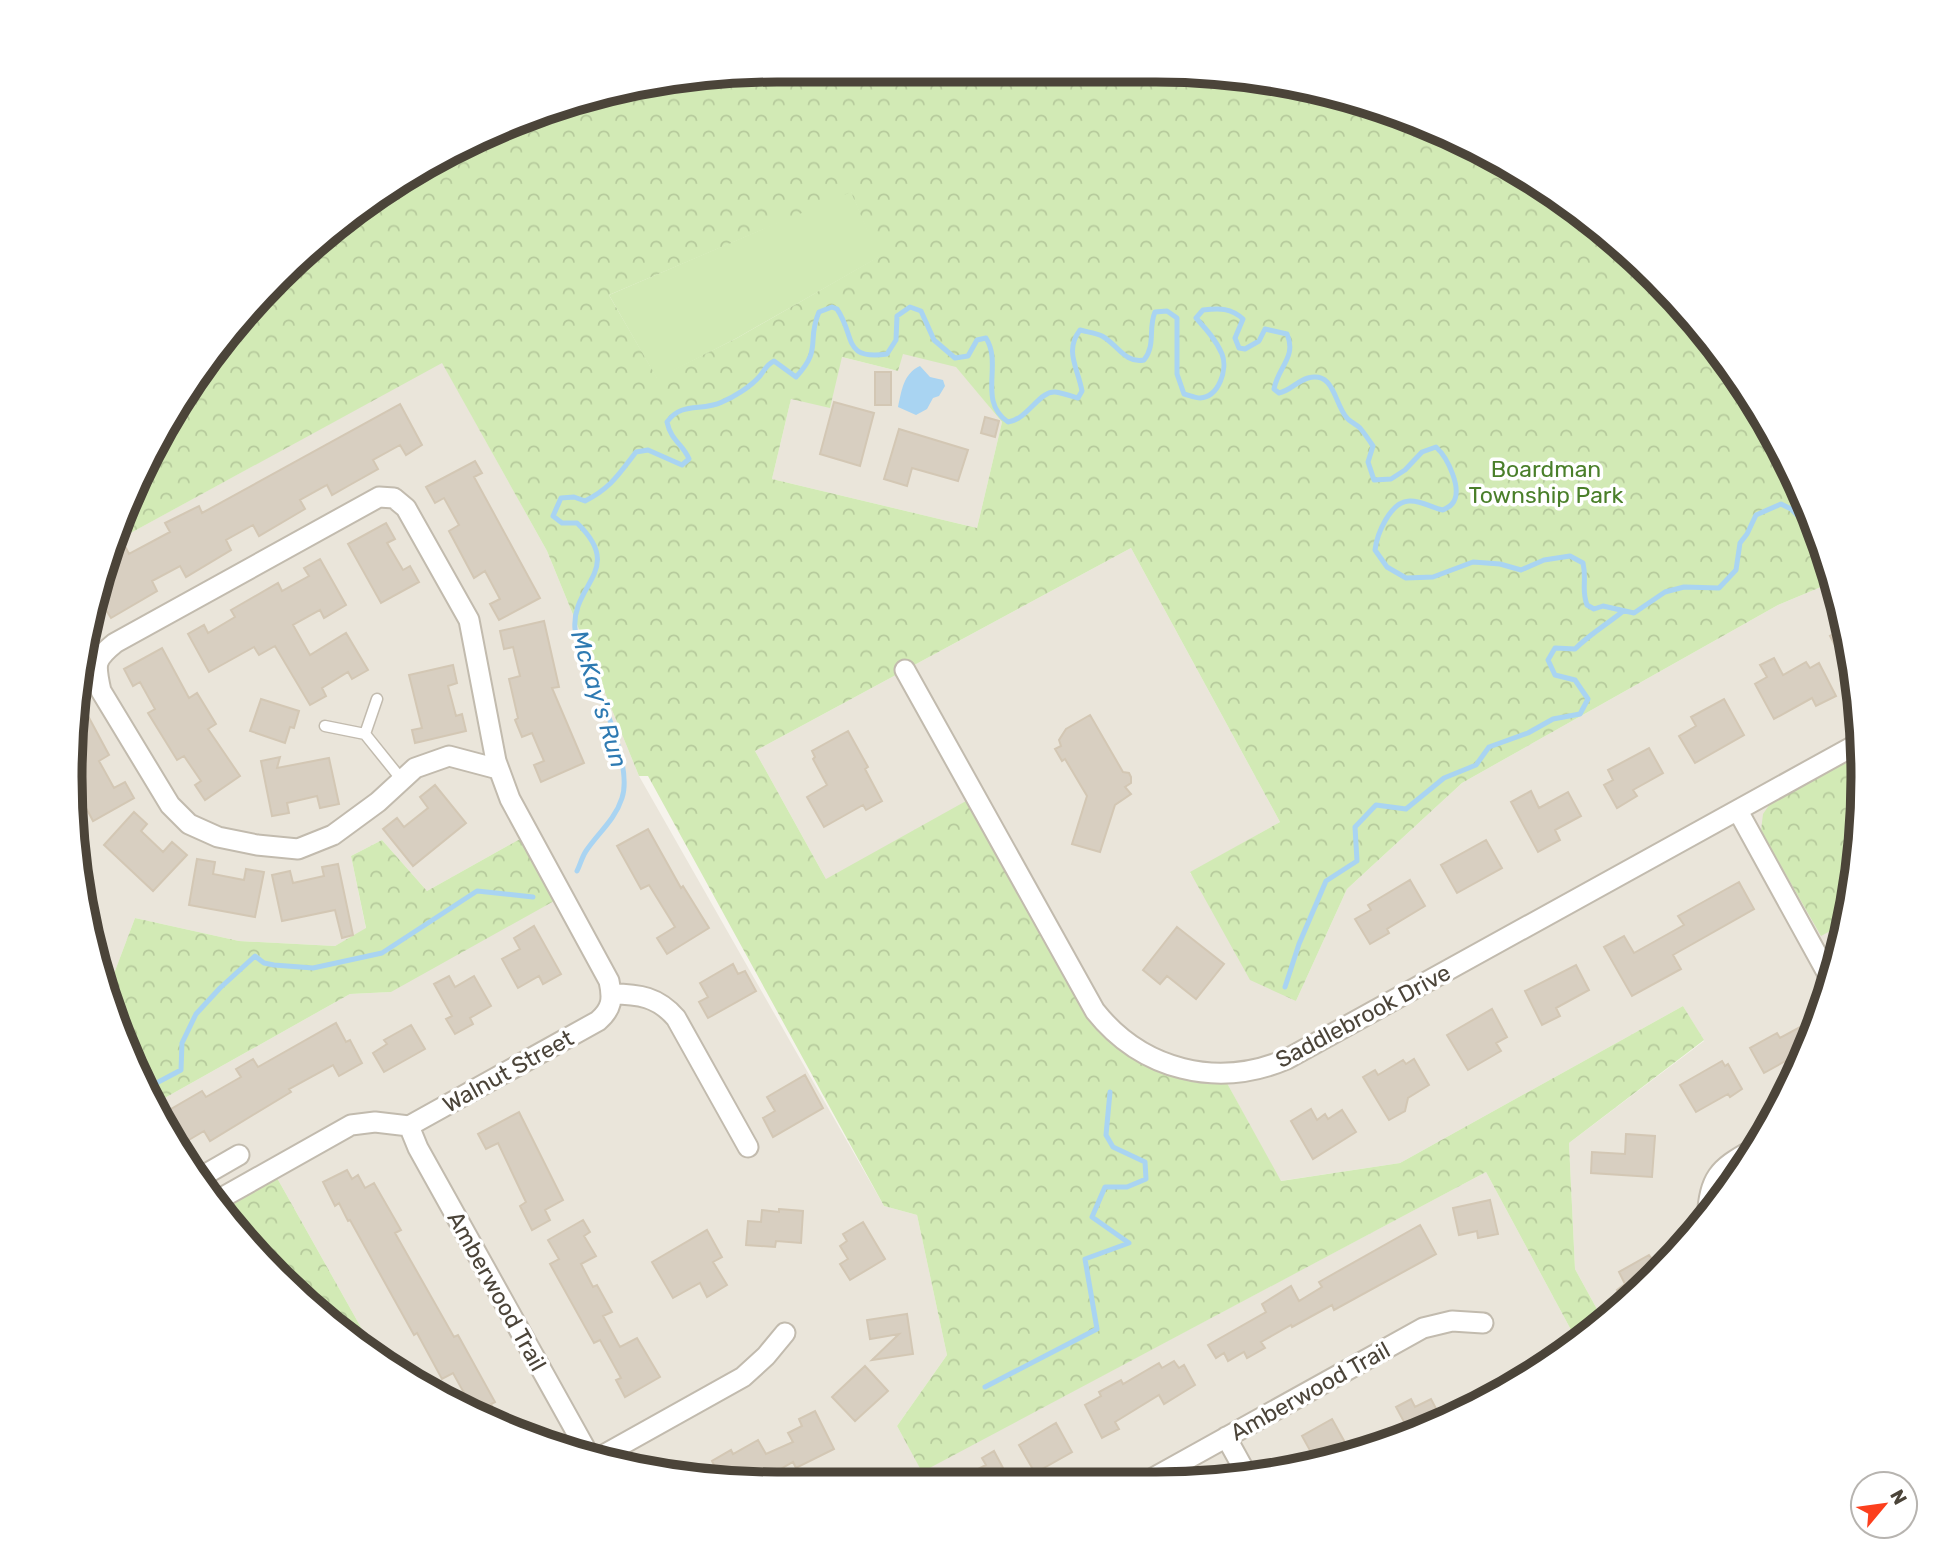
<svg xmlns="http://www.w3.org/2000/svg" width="1933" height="1554" font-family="Rubik,sans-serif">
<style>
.residential{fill:#eae5da}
.grass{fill:#d2eab5}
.forest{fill:url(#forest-crowns);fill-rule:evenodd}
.water{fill:#a9d4f2}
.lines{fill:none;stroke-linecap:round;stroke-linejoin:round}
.stream{stroke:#a9d4f2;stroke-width:5}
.building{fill:#d8cfc1;stroke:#d3c7b4;stroke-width:2}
.lane-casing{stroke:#c2bbae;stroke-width:13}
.street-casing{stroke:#c2bbae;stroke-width:23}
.lane{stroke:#fff;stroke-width:10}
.street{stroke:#fff;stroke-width:19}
.labels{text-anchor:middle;stroke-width:7;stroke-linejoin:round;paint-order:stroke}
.park-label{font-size:23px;fill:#4a7f2a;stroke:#fff}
.street-label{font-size:23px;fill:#4b4439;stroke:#fff}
.water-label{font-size:24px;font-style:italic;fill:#2e7ab2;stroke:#fff}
.rim{fill:none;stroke:#4b4439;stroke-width:9}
</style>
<defs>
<pattern id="forest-crowns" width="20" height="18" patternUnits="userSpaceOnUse" patternTransform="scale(1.75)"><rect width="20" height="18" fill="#d2eab5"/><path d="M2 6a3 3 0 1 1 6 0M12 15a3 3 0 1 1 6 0" fill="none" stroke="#b6ca9c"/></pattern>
</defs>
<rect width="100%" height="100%" fill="#f6f3ec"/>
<path class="residential" d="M 902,353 L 956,366 L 1002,422 L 977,528 L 772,479 L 791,399 L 842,357 L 898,371 Z
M 442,362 L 547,551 L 639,776 L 884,1206 L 917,1215 L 947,1355 L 897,1426 L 922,1471 L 1486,1172 L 1577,1341 L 1509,1389 L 1339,1460 L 1203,1482 L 777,1484 L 639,1470 L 506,1430 L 377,1356 L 272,1169 L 216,1201 L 165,1130 L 154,1104 L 350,994 L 391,992 L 529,834 L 427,891 L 382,840 L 351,856 L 366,929 L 335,946 L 239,941 L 135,918 L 107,992 L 94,960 L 70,777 L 94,594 L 116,541 Z
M 1131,548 L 1280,822 L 1190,873 L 1296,1001 L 1347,889 L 1462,783 L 1778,605 L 1833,582 L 1857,685 L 1861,824 L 1839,960 L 1790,1090 L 1717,1208 L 1622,1309 L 1604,1322 L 1575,1269 L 1569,1143 L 1704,1041 L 1683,1006 L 1400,1163 L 1280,1181 L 1222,1074 L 1204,1073 L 826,879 L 755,751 Z"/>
<path class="grass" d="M 851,191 L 879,257 L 737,338 L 657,379 L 609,295 Z"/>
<path class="forest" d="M 777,70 L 1202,71 L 1384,108 L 1510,165 L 1622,245 L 1717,346 L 1768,424 L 1826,550 L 1833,582 L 1778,605 L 1462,783 L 1347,889 L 1296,1001 L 1250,980 L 1190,872 L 1280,822 L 1131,548 L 755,751 L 826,879 L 975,796 L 1120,1038 L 1222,1074 L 1281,1181 L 1400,1163 L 1683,1006 L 1704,1040 L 1569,1143 L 1575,1269 L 1604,1322 L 1577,1341 L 1486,1172 L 922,1472 L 897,1426 L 947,1355 L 917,1215 L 884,1206 L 648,776 L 639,776 L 547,551 L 442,363 L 116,541 L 165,423 L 277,277 L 424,165 L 594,94 ZM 851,192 L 878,257 L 737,338 L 657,378 L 609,295 ZM 903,354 L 956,367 L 1002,422 L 977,528 L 772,479 L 791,399 L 830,408 L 842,357 L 898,371 Z
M 1853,758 L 1859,760 L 1861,824 L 1845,923 L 1821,936 L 1761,831 L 1763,814 L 1772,801 Z
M 529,834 L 563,896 L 391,992 L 350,994 L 154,1104 L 107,992 L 135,918 L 239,941 L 335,946 L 366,928 L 351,856 L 382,840 L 427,891 Z
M 272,1169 L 377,1356 L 347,1338 L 245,1243 L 216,1201 Z"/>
<path class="water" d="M 920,366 L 930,377 L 943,380 L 945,386 L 939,396 L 933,398 L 927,409 L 916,415 L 898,407 C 902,390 903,374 920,366 Z"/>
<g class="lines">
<path class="stream" d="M 577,871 C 580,865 582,857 586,851 C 598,833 615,820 622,798 C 635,760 587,669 575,629 C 571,584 626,570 577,523 L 562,523 L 553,516 L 561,498 L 574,497 L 585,501 C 611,488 619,474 636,452 L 648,450 L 682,465 L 689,459 C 683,444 671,441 667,422 C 682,401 701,412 722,402 C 734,397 750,387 759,377 C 765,370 766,365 774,361 L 796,377 C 823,348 806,342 819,312 L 832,307 L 837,309 C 856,337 842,360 887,354 L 896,340 L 897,316 L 910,307 L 921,311 L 934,340 L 955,358 L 968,356 L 977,340 L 986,338 C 1003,365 977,401 1008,422 C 1028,419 1039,391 1055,392 C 1063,393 1071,396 1078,398 L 1082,391 C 1078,368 1064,351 1080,330 C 1087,332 1096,333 1102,336 C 1117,344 1125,364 1144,360 C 1156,345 1148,328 1155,312 L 1167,311 L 1177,318 L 1177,374 L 1184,394 C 1188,395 1196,398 1200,398 C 1219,397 1228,369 1222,354 C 1216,340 1206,329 1196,318 L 1203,310 C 1220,308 1231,308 1243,319 L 1235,338 L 1239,348 L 1245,349 L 1259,341 L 1265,329 L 1287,334 C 1297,357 1278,367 1274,389 L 1279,393 C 1290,391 1297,381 1308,378 C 1335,371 1334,404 1347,418 C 1350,422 1356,424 1360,428 C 1365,434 1369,440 1373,446 L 1368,462 L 1374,480 L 1391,479 L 1405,470 L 1422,452 L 1436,447 C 1447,457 1464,490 1452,504 C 1450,507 1446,508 1443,510 C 1432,508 1421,500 1409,501 C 1390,502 1377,534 1375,550 L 1387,567 L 1406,578 L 1433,577 L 1473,562 L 1500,564 L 1521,570 L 1544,560 L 1570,556 L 1583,563 C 1587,580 1581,590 1587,605 L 1594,609 L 1603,606 L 1634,613 L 1665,592 L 1684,587 L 1719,588 L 1736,570 L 1740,543 L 1747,534 L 1756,515 L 1781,504 L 1791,509 L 1821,539
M 1285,987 L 1299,944 L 1326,881 L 1357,861 L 1355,827 L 1376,805 L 1406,809 L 1444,778 L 1476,765 L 1489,747 L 1528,733 L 1553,719 L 1580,714 L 1588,699 L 1575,680 L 1555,675 L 1548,660 L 1555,648 L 1575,649 C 1590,634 1606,625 1622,612
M 147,1088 L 181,1070 L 182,1043 L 196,1014 L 220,988 L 255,956 L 264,963 L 274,965 L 313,968 L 382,953 L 477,891 L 533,897
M 985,1387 L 1097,1329 L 1085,1259 L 1129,1243 L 1092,1217 L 1105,1187 L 1127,1187 L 1146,1179 L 1145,1162 L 1113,1147 L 1106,1135 L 1110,1092"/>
</g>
<path class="building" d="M 875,372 L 891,372 L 891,405 L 875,405 Z
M 834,402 L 874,413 L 860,466 L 820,454 Z
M 400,404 L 422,445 L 406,455 L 400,445 L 373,460 L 378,469 L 348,486 L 332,495 L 327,485 L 300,500 L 305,509 L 259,536 L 253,525 L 226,540 L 231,550 L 186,577 L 180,566 L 152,581 L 157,591 L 111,618 L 104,607 L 91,614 L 94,594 L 110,556 L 126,548 L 129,554 L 170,532 L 165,523 L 199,506 L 202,513 Z
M 985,417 L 999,421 L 995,437 L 981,433 Z
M 899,429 L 968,450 L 958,481 L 912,468 L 907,486 L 884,479 Z
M 475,461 L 482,473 L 474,477 L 540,598 L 499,620 L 490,604 L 500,599 L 485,571 L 474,578 L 449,531 L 459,525 L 444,498 L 435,503 L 426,487 Z
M 386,523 L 395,539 L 387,543 L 403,570 L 410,566 L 419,582 L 381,603 L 348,544 Z
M 320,559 L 346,605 L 324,618 L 320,610 L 293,625 L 310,655 L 346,633 L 368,670 L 352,679 L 348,672 L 322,688 L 326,696 L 310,705 L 275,646 L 259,655 L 254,647 L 209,672 L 188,634 L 204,625 L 208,633 L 235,617 L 231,610 L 278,583 L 282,591 L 309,576 L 304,568 Z
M 544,621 L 559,687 L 552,688 L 584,763 L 541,782 L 534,765 L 544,761 L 532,733 L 522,737 L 515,720 L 518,718 L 509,679 L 520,676 L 513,647 L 504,649 L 500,631 Z
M 1844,628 L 1854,672 L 1850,673 L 1830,636 Z
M 162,648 L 189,698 L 197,693 L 216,724 L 208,729 L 240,776 L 205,800 L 195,785 L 201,781 L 184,756 L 177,760 L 148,713 L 155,709 L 140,682 L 133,686 L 124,669 Z
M 1774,658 L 1783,675 L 1806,662 L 1810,668 L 1819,663 L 1836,696 L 1816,706 L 1812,698 L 1774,719 L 1755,684 L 1767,677 L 1760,665 Z
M 453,665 L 457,683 L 448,686 L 456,716 L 462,714 L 466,731 L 415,743 L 412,730 L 422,728 L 409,675 Z
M 261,699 L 299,711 L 294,728 L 290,727 L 285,743 L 250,731 Z
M 1724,699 L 1744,735 L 1695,763 L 1679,736 L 1696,726 L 1691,717 Z
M 80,701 L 109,755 L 99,761 L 114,788 L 125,782 L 134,798 L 93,821 L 70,777 Z
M 1090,715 L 1123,772 L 1129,773 L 1131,777 L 1131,783 L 1125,787 L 1131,794 L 1115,805 L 1100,852 L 1072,844 L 1087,796 L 1065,759 L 1062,761 L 1055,749 L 1061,746 L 1059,740 L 1066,729 Z
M 848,731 L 868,767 L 865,769 L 882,801 L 866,810 L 863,805 L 824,827 L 807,797 L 827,785 L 813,759 L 815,757 L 812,751 Z
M 1649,748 L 1663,773 L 1633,790 L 1637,796 L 1617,808 L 1604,785 L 1613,780 L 1608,770 Z
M 280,757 L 277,768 L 329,758 L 339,804 L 320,808 L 317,796 L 287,803 L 289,813 L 272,816 L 261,761 Z
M 435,785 L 466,823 L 413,866 L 383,829 L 397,818 L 404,827 L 428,808 L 420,797 Z
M 1531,791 L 1539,808 L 1568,792 L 1581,816 L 1555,830 L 1560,840 L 1538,852 L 1511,802 Z
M 134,812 L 147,824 L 141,831 L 163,852 L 172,842 L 187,855 L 153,891 L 104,845 Z
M 648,829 L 681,888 L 683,886 L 709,928 L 667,954 L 657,938 L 675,927 L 649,885 L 641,889 L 617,846 Z
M 1486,840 L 1502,868 L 1457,893 L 1441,865 Z
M 197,859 L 215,862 L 213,874 L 244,880 L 246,869 L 264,872 L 255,917 L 189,905 Z
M 338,864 L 353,935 L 342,938 L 335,910 L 282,921 L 272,875 L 290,871 L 293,883 L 324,876 L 322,867 Z
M 1410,880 L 1425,906 L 1387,929 L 1389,933 L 1370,944 L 1355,919 L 1371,910 L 1368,905 Z
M 1739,882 L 1754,909 L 1673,955 L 1681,969 L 1632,996 L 1604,947 L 1624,936 L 1634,953 L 1684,925 L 1678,916 Z
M 534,926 L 561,974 L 543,984 L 539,976 L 518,988 L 502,959 L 520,949 L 514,938 Z
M 1177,927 L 1224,964 L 1196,999 L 1167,976 L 1160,984 L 1143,970 Z
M 733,964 L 738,974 L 745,971 L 756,991 L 708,1018 L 699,1002 L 708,997 L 700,983 Z
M 1576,965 L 1589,990 L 1556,1008 L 1560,1016 L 1542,1025 L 1525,991 Z
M 449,976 L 455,987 L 474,976 L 491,1006 L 470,1018 L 473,1024 L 455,1034 L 446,1019 L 452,1016 L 434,984 Z
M 1492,1009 L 1507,1037 L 1496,1043 L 1501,1051 L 1468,1070 L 1447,1035 Z
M 336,1023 L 346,1042 L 350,1040 L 362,1063 L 339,1076 L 333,1065 L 289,1089 L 291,1092 L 210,1141 L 204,1131 L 177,1147 L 165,1130 L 159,1116 L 202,1091 L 206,1097 L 241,1077 L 236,1069 L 253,1059 L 258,1067 Z
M 411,1025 L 425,1049 L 384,1072 L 373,1053 L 387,1044 L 384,1040 Z
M 1800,1027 L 1808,1041 L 1805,1050 L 1764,1073 L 1750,1048 L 1777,1033 L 1780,1038 Z
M 1414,1059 L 1429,1085 L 1408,1098 L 1405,1111 L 1389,1120 L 1363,1077 L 1375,1070 L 1378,1075 L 1403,1060 L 1406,1064 Z
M 1722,1061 L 1725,1066 L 1728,1064 L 1742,1089 L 1730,1097 L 1728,1094 L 1696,1112 L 1680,1085 Z
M 805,1075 L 823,1108 L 773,1137 L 763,1118 L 775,1111 L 767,1097 Z
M 1311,1109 L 1317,1120 L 1325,1114 L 1328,1119 L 1342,1110 L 1356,1132 L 1313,1159 L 1291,1121 Z
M 519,1112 L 563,1200 L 545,1210 L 550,1220 L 532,1230 L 520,1206 L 526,1202 L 498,1143 L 486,1149 L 478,1134 Z
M 1626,1134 L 1655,1136 L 1652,1177 L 1591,1173 L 1592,1152 L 1625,1154 Z
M 347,1170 L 352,1179 L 358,1175 L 365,1188 L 374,1183 L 401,1230 L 395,1233 L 454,1337 L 458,1335 L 495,1402 L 491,1404 L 503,1429 L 461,1404 L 468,1400 L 453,1373 L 442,1379 L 417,1333 L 414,1335 L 350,1220 L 348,1221 L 339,1203 L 335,1206 L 323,1182 Z
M 1490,1200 L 1498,1234 L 1478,1238 L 1477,1231 L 1459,1235 L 1453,1208 Z
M 779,1209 L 803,1211 L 801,1243 L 776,1241 L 775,1247 L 746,1245 L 748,1221 L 761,1222 L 762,1210 L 779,1212 Z
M 583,1220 L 590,1232 L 584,1236 L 596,1256 L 581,1264 L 593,1287 L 597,1285 L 612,1312 L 603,1316 L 620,1347 L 637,1338 L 660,1377 L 625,1397 L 616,1380 L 621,1378 L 600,1340 L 594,1343 L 550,1264 L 559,1259 L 548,1240 Z
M 863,1222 L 885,1259 L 850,1280 L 840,1264 L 848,1259 L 840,1246 L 847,1241 L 843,1234 Z
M 1420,1225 L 1436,1254 L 1334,1310 L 1332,1305 L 1292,1327 L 1291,1325 L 1261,1342 L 1265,1348 L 1247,1358 L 1244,1352 L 1228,1361 L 1224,1353 L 1216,1358 L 1208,1345 L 1266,1312 L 1262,1304 L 1291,1286 L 1299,1301 L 1322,1287 L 1319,1282 Z
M 707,1230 L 722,1257 L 713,1262 L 727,1285 L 707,1297 L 700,1283 L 673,1298 L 652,1262 Z
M 1649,1255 L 1659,1269 L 1626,1305 L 1617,1290 L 1625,1284 L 1619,1272 Z
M 907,1314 L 913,1354 L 872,1360 L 899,1334 L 870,1339 L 867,1320 Z
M 1174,1361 L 1179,1368 L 1184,1365 L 1195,1385 L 1164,1404 L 1159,1395 L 1115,1422 L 1119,1429 L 1102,1438 L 1085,1405 L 1101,1396 L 1099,1392 L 1121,1380 L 1123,1384 L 1159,1363 L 1162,1368 Z
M 865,1366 L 888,1391 L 855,1421 L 832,1397 Z
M 1411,1399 L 1415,1407 L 1431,1399 L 1441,1418 L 1409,1431 L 1396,1407 Z
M 815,1411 L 834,1449 L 796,1468 L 793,1462 L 758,1482 L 696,1476 L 714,1465 L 712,1461 L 731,1450 L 733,1454 L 758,1440 L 766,1454 L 793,1442 L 788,1433 L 802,1426 L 799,1419 Z
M 1332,1419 L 1352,1455 L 1339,1460 L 1317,1463 L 1302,1436 Z
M 1056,1423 L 1072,1452 L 1035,1473 L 1019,1445 Z
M 994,1451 L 1011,1483 L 951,1483 L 986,1465 L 982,1458 Z"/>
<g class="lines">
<g class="lane-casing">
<path id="lane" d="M 377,699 L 365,734 L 402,780
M 325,726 L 365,734"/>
</g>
<g class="street-casing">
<path id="street" d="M 905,670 L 1095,1011 C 1142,1070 1217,1089 1287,1059 L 1859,743
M 1738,811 L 1831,980
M 612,994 C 639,994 658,997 676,1018 L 748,1147
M 409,1126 L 418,1148 L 589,1455
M 199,1178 L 239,1155
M 216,1201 L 351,1125 L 375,1122 L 409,1126 L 598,1021 C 612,1009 613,999 609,981 L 510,799 L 496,761 L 469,620 L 406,508 L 394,498 L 379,497 L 115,643 C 94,660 95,664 101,691 L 170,805 L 189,824 L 218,837 L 257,845 L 298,849 L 333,835 L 378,802 L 415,768 L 449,756 L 498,769
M 1707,1218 C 1710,1177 1718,1169 1752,1150
M 1226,1437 L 1247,1475
M 598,1458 L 743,1377 L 766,1356 L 785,1333
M 1144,1483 L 1423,1328 L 1452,1321 L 1483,1323"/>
</g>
<use href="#lane" class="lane"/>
<use href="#street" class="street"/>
</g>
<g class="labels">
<g class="park-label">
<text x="1546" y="477">Boardman<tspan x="1546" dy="26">Township Park</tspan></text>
</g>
<g class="street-label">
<text transform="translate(1363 1016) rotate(-28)" y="8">Saddlebrook Drive</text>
<text transform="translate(508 1071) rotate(-29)" y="8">Walnut Street</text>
<text transform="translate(497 1291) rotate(61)" y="8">Amberwood Trail</text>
<text transform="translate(1310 1391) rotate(-29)" y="8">Amberwood Trail</text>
</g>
<g class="water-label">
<text transform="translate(599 699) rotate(73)" y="8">McKay's Run</text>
</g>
</g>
<path d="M0 0H1933V1554H0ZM777 82H1156A695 695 0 0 1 1851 777V777A695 695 0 0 1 1156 1472H777A695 695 0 0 1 82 777V777A695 695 0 0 1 777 82Z" fill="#fff" fill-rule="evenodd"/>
<path class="rim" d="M777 82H1156A695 695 0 0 1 1851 777V777A695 695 0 0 1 1156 1472H777A695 695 0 0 1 82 777V777A695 695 0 0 1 777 82Z"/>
<g transform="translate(1884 1505) rotate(61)"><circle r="33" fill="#ffffff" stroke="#b7b4b0" stroke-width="2"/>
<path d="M0-5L12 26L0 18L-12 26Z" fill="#fc3f1d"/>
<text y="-10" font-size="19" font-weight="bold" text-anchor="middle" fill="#4b4439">N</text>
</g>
</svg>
